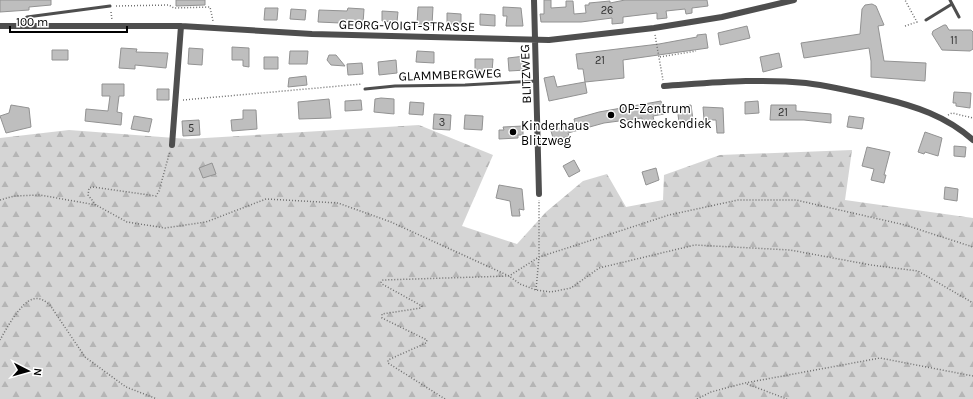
<svg xmlns="http://www.w3.org/2000/svg" width="973" height="399" font-family="Karla,sans-serif">
<style>
.forest{fill:url(#forest-firs)}
.building{fill:#bebebe;stroke:#929292}
.lines{fill:none;stroke-linecap:round;stroke-linejoin:round}
.path{stroke:#707070;stroke-width:1.5;stroke-dasharray:1 2;stroke-linecap:butt}
.lane{stroke:#4e4e4e;stroke-width:3}
.street{stroke:#4e4e4e;stroke-width:6}
.poi-dot{fill:#000;stroke:#fff;stroke-width:1.5}
.labels{text-anchor:middle;stroke-width:3;stroke-linejoin:round;paint-order:stroke}
.number-label{font-size:11px;fill:#303030}
.street-label{font-size:13px;fill:#000;stroke:#fff}
.poi-label{font-size:13px;fill:#000;stroke:#fff;text-anchor:start}
</style>
<defs>
<pattern id="forest-firs" width="22" height="20" patternUnits="userSpaceOnUse"><rect width="22" height="20" fill="#d5d5d5"/><path d="M5 1l3.5 6h-7zM16 11l3.5 6h-7z" fill="#b5b5b5"/></pattern>
</defs>
<rect width="100%" height="100%" fill="#fff"/>
<path class="forest" d="M 419,125 L 493,155 L 462,226 L 517,244 L 546,212 L 583,181 L 607,174 L 626,207 L 663,200 L 664,175 L 720,155 L 852,150 L 845,200 L 973,218 L 973,399 L 0,399 L 0,138 L 69,130 L 188,139 Z"/>
<path class="building" d="M 0,0 L 51,0 L 51,5 L 29,7 L 29,10 L 0,12 Z
M 176,0 L 205,0 L 205,5 L 176,6 Z
M 544,0 L 551,0 L 551,8 L 566,7 L 566,1 L 573,1 L 574,14 L 586,13 L 585,5 L 589,5 L 589,3 L 610,1 L 610,3 L 625,0 L 707,0 L 708,6 L 692,8 L 692,13 L 686,14 L 685,9 L 666,11 L 667,18 L 657,19 L 657,13 L 623,17 L 623,23 L 612,24 L 612,18 L 581,22 L 541,22 L 540,14 L 544,14 Z
M 872,4 L 876,6 L 884,25 L 878,26 L 884,61 L 926,63 L 925,81 L 871,77 L 871,61 L 869,48 L 804,58 L 801,43 L 860,34 L 862,9 L 865,5 Z
M 418,7 L 433,7 L 432,25 L 417,24 Z
M 503,7 L 521,8 L 523,26 L 506,26 L 507,16 L 503,16 Z
M 265,8 L 278,8 L 277,20 L 264,20 Z
M 348,8 L 364,9 L 363,24 L 318,22 L 319,10 L 347,11 Z
M 291,9 L 306,10 L 305,20 L 290,19 Z
M 382,11 L 398,12 L 397,22 L 382,21 Z
M 447,13 L 461,14 L 461,24 L 447,24 Z
M 480,14 L 495,15 L 495,26 L 480,25 Z
M 944,25 L 946,25 L 949,30 L 971,30 L 973,32 L 973,49 L 970,51 L 942,50 L 932,34 L 933,31 Z
M 747,26 L 750,38 L 720,45 L 718,33 Z
M 706,34 L 708,48 L 623,60 L 624,78 L 585,82 L 587,93 L 549,101 L 544,78 L 554,76 L 557,87 L 585,82 L 583,69 L 578,69 L 576,54 L 659,44 L 697,37 L 697,35 Z
M 232,47 L 249,48 L 249,67 L 243,66 L 243,60 L 232,60 Z
M 121,48 L 137,49 L 136,52 L 168,53 L 166,68 L 135,65 L 135,69 L 119,68 Z
M 189,48 L 203,49 L 202,65 L 188,64 Z
M 52,50 L 68,50 L 68,60 L 52,60 Z
M 290,51 L 308,51 L 307,64 L 289,64 Z
M 417,51 L 434,52 L 434,63 L 416,62 Z
M 779,53 L 782,67 L 763,72 L 760,57 Z
M 329,55 L 336,55 L 345,66 L 331,65 L 327,60 Z
M 525,56 L 526,70 L 509,71 L 508,58 Z
M 264,57 L 278,57 L 278,69 L 264,69 Z
M 475,59 L 493,59 L 492,72 L 475,71 Z
M 396,60 L 397,73 L 379,75 L 378,62 Z
M 362,63 L 363,74 L 348,75 L 347,64 Z
M 306,76 L 307,85 L 288,87 L 289,78 Z
M 102,84 L 124,84 L 124,96 L 119,96 L 117,112 L 122,113 L 121,125 L 85,121 L 86,109 L 108,111 L 110,96 L 102,96 Z
M 157,89 L 169,89 L 169,100 L 157,100 Z
M 954,92 L 971,93 L 970,108 L 956,106 L 956,103 L 953,103 Z
M 381,98 L 394,99 L 394,114 L 374,112 L 375,99 Z
M 329,99 L 331,118 L 299,119 L 298,102 Z
M 361,100 L 362,110 L 345,111 L 345,101 Z
M 661,101 L 664,114 L 653,116 L 654,121 L 642,123 L 642,118 L 604,123 L 568,133 L 569,136 L 554,141 L 551,131 L 575,123 L 574,119 L 599,112 Z
M 758,101 L 759,113 L 745,114 L 745,102 Z
M 410,102 L 424,103 L 423,115 L 409,114 Z
M 11,105 L 29,108 L 31,127 L 6,133 L 0,116 L 9,113 Z
M 691,105 L 693,120 L 679,122 L 677,107 Z
M 771,105 L 796,105 L 796,111 L 831,114 L 831,123 L 804,120 L 770,120 Z
M 703,107 L 723,108 L 724,133 L 717,133 L 716,120 L 704,120 Z
M 243,110 L 256,110 L 257,129 L 232,131 L 231,120 L 243,119 Z
M 434,114 L 451,115 L 450,130 L 433,129 Z
M 465,115 L 483,116 L 482,130 L 464,129 Z
M 134,116 L 152,119 L 149,132 L 131,129 Z
M 849,116 L 864,118 L 862,129 L 847,127 Z
M 199,120 L 200,135 L 183,136 L 182,121 Z
M 523,126 L 523,135 L 518,135 L 518,138 L 499,139 L 499,130 L 504,130 L 503,127 Z
M 925,132 L 942,138 L 938,156 L 925,152 L 924,154 L 918,152 Z
M 954,146 L 966,147 L 965,157 L 954,156 Z
M 867,147 L 890,152 L 884,175 L 886,175 L 884,183 L 871,180 L 874,169 L 862,166 Z
M 574,160 L 580,171 L 569,177 L 563,166 Z
M 212,163 L 216,174 L 203,178 L 199,168 Z
M 656,168 L 659,180 L 646,185 L 642,172 Z
M 499,185 L 522,189 L 524,210 L 519,209 L 520,216 L 512,216 L 510,201 L 496,198 Z
M 945,187 L 958,189 L 957,201 L 944,199 Z"/>
<g class="lines">
<path class="path" d="M 116,6 L 169,5 L 174,8 L 210,7 L 213,21
M 111,12 L 112,20
M 905,26 L 917,22 L 905,0
M 655,35 L 663,80
M 660,57 L 696,51
M 183,100 L 362,84
M 948,115 L 952,113 L 973,118
M 0,200 L 14,196 L 40,195 L 96,205 L 127,222 L 165,228 L 206,222 L 266,199 L 338,203 L 391,222 L 509,276 L 520,284 L 536,290 L 551,292 L 571,288 L 599,268 L 695,245 L 790,250 L 871,265 L 918,271 L 973,303
M 96,205 L 88,195 L 89,188 L 93,187 L 156,196 L 159,191 L 170,151
M 536,290 L 539,257 L 539,200
M 0,340 C 6,329 21,302 33,299 C 40,297 45,301 50,305 L 85,357 L 126,387 L 157,399
M 747,384 L 787,399
M 445,399 L 388,363 L 388,360 L 426,343 L 427,340 L 382,318 L 382,314 L 421,308 L 422,306 L 382,284 L 381,282 L 383,280 L 509,276 L 539,257 L 589,241 L 669,215 L 738,200 L 796,200 L 905,225 L 973,247
M 697,399 L 711,392 L 745,383 L 880,358 L 973,376"/>
<path class="lane" d="M 950,0 L 959,17
M 926,20 L 952,4
M 17,26 L 27,17 L 110,6
M 365,89 L 395,86 L 465,85 L 536,81"/>
<path class="street" d="M 534,0 L 539,194
M 0,26 L 181,26 L 312,34 L 549,40 L 654,28 L 722,17 L 794,0
M 664,86 C 710,83 760,78 806,83 C 831,86 856,92 881,98 C 915,106 946,116 973,140
M 172,145 L 181,26"/>
</g>
<g class="poi-dot">
<circle cx="611" cy="115" r="4"/>
<circle cx="513" cy="132" r="4"/>
</g>
<g class="labels">
<g class="number-label">
<text x="607" y="14">26</text>
<text x="954" y="44">11</text>
<text x="600" y="64">21</text>
<text x="783" y="116">21</text>
<text x="442" y="126">3</text>
<text x="191" y="132">5</text>
</g>
<g class="street-label">
<text transform="translate(407 25) rotate(1)" y="5">GEORG-VOIGT-STRASSE</text>
<text transform="translate(450 74) rotate(-2)" y="5">GLAMMBERGWEG</text>
<text transform="translate(525 74) rotate(-92)" y="5">BLITZWEG</text>
</g>
<g class="poi-label">
<text x="619" y="113">OP-Zentrum<tspan x="619" dy="15">Schweckendiek</tspan></text>
<text x="521" y="130">Kinderhaus<tspan x="521" dy="15">Blitzweg</tspan></text>
</g>
</g>
<g transform="translate(28 371) rotate(96)" stroke="#ffffff" stroke-width="3" paint-order="stroke">
<path d="M0-3L7 15L0 10L-7 15Z" fill="#000000"/>
<text y="-6" font-size="11" font-weight="bold" text-anchor="middle" fill="#000000">N</text>
</g>
<path d="M10 26v6h117v-6" fill="none" stroke="#000000" stroke-width="2"/>
<text x="16" y="26" font-size="12" fill="#000000" stroke="#ffffff" stroke-width="3" paint-order="stroke">100 m</text>
</svg>
